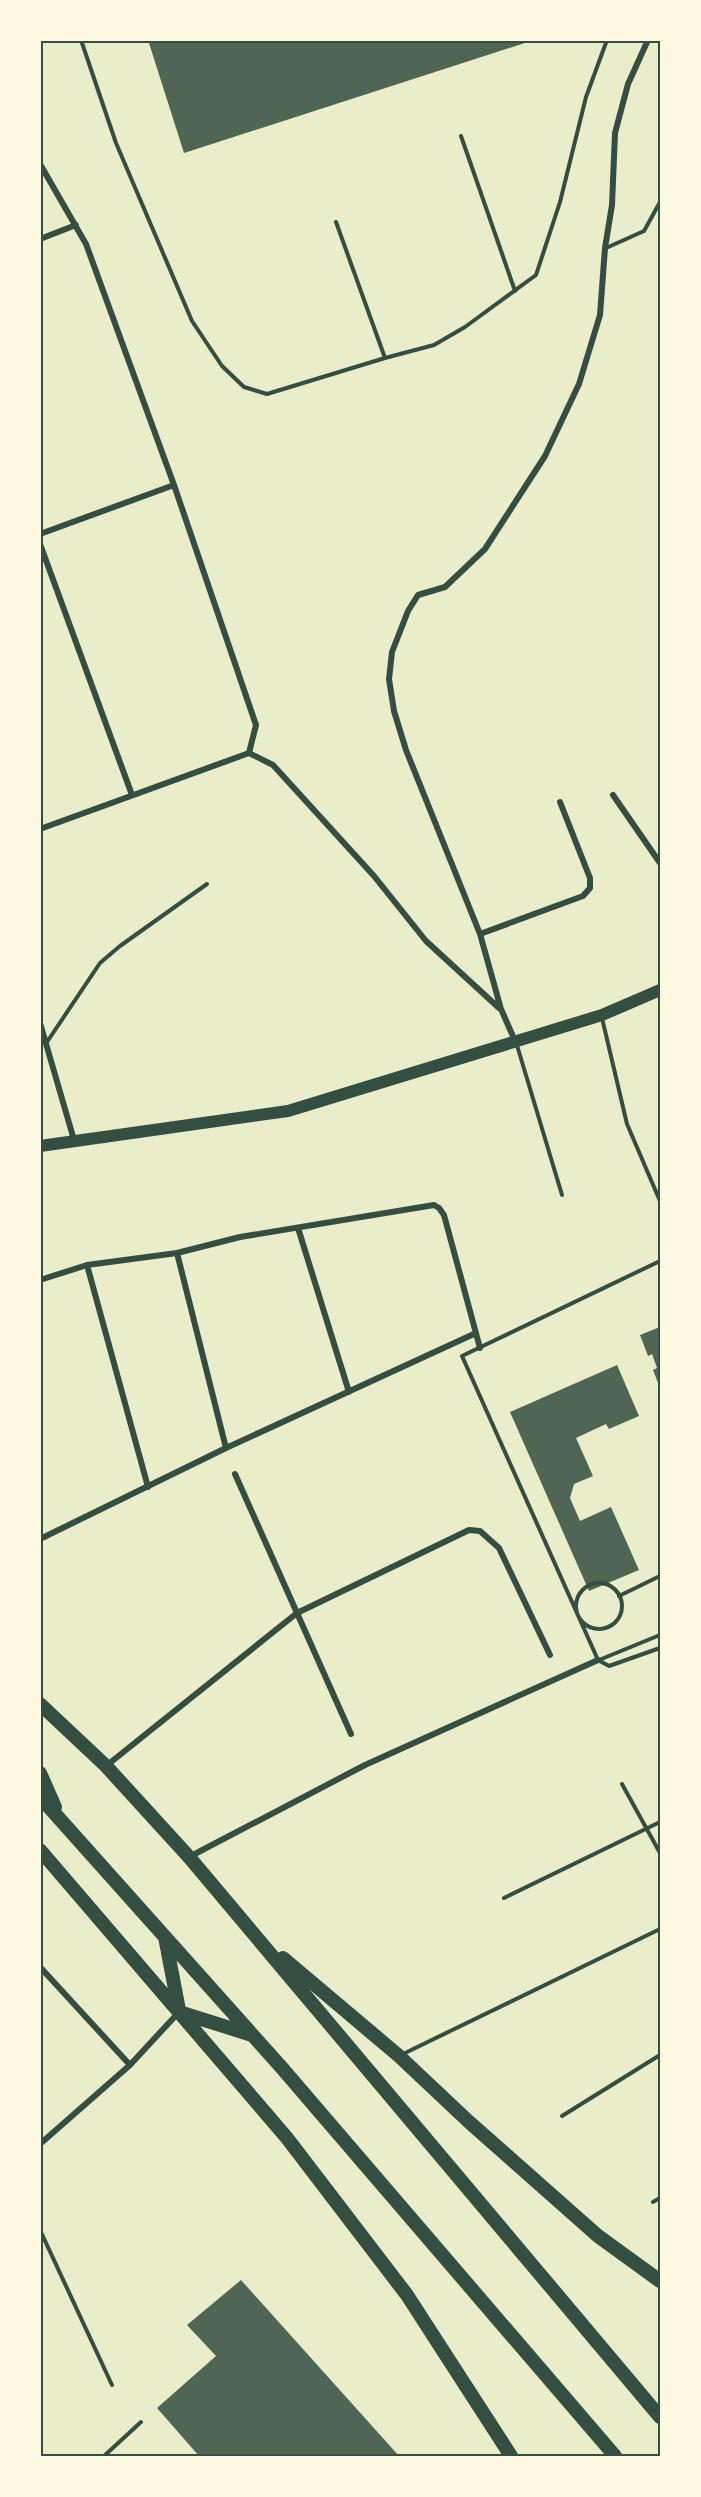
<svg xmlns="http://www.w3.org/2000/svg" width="701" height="2497" font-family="'Archivo Narrow',sans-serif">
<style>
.building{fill:#4f6655}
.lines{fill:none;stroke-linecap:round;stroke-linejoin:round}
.service{stroke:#344e41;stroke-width:4}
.minor{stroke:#344e41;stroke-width:6}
.primary{stroke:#344e41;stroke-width:12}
.trunk{stroke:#344e41;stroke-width:14}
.neatline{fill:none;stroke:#344e41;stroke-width:2}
</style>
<rect width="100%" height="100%" fill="#e9edc9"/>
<path class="building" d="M 148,40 L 531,40 L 531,41 L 184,153 Z
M 660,1327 L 660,1388 L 653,1370 L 657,1368 L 652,1354 L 648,1356 L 640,1335 Z
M 617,1365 L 639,1416 L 609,1429 L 606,1424 L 576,1438 L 593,1476 L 574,1484 L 570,1498 L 580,1521 L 611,1507 L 639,1570 L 589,1591 L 510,1412 Z
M 241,2280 L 399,2456 L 199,2456 L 157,2408 L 216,2356 L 187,2325 Z"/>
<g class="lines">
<path class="service" d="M 81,40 L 116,143 L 192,321 L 222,366 L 244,387 L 267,394 L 385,358 L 434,345 L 465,327 L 536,275 L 560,202 L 586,97 L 607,40
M 461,136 L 515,291
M 336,222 L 385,358
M 606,248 L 644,231 L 660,202
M 602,1018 L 627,1124 L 660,1201
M 47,1042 L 100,963 L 120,946 L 207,884
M 516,1042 L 562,1195
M 660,1261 L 462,1356 L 598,1660 L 609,1666 L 660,1648
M576 1606a23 23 0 1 1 46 0a23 23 0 1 1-46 0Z
M 619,1596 L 660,1576
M 599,1660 L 660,1635
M 622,1784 L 660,1853
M 504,1898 L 660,1822
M 403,2054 L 660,1929
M 562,2116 L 660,2055
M 653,2202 L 660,2198
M 40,2230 L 112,2385
M 104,2456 L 141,2422"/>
<path class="minor" d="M 40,164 L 86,244 L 174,485 L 256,725 L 249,753 L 40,829
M 40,239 L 76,225
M 40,534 L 174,485
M 40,544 L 132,795
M 249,753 L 273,765 L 374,876 L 426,941 L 499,1008
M 613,795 L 660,863
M 480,934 L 583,896 L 590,888 L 590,878 L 560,802
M 40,1023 L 74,1140
M 515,1041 L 501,1009 L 480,934 L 406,750 L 394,711 L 389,679 L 392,652 L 408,611 L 418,595 L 445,587 L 485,549 L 545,456 L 579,384 L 600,315 L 605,248 L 612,205 L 615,133 L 628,84 L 648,40
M 298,1228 L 349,1392
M 177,1253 L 226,1448
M 87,1265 L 148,1487
M 40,1280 L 87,1265 L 177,1253 L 240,1237 L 434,1205 L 439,1208 L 444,1215 L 480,1348
M 235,1474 L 351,1734
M 40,1539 L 226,1448 L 476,1333
M 106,1766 L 297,1613 L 469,1530 L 480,1531 L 499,1548 L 550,1655
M 189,1857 L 365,1765 L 598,1660
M 40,1967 L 130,2065
M 40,2144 L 130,2065 L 179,2012"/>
<path class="primary" d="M 40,1146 L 288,1111 L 602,1015 L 660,990"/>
<path class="trunk" d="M 40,1704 L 106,1766 L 189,1857 L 660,2417
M 40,1773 L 55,1807
M 40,1797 L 282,2068 L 615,2456
M 40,1850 L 287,2138 L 407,2295 L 511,2456
M 165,1937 L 179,2010
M 283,1958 L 399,2056 L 468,2121 L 598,2236 L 660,2281
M 179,2012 L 252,2035"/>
</g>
<rect width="701" height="2497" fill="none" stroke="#fefae0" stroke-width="84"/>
<rect x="42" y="42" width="617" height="2413" class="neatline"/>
</svg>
